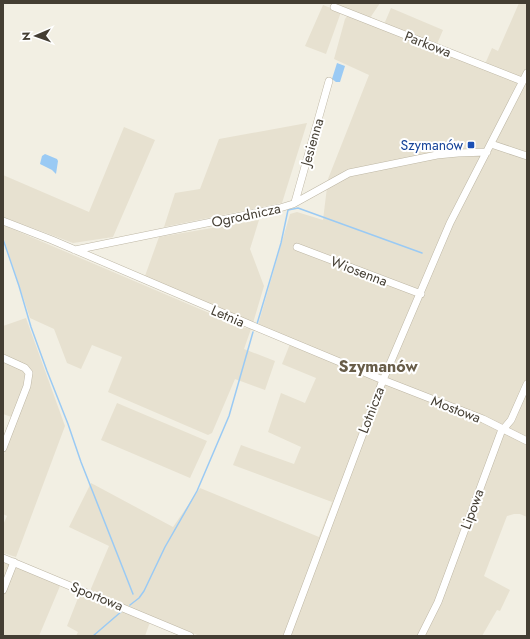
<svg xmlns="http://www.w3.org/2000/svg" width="530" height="639" font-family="Jost,sans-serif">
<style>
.residential{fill:#e7e1d0}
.water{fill:#9acaf4}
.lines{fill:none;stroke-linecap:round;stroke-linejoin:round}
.stream{stroke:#9acaf4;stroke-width:1.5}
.minor-casing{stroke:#beb7a5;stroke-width:8}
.minor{stroke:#fff;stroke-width:7}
.transit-dot{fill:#1a4fb4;stroke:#fff;stroke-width:1.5}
.labels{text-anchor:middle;stroke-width:4;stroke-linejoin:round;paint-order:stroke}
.street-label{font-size:14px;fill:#443e33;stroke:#fff}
.transit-label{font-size:14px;fill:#164399;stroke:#fff;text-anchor:end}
.quarter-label{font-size:16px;font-weight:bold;fill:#685d49;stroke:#fff}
</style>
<rect width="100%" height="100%" fill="#f2efe3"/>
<path class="residential" d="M 334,3 L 380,3 L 370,18 Z
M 519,3 L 527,3 L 527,517 L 520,514 L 514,514 L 507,516 L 484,576 L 510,590 L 500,611 L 497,610 L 482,636 L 200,636 L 90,591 L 109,546 L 69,527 L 91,483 L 173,527 L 200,488 L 319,537 L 332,502 L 233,465 L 241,445 L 294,464 L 301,447 L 268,432 L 281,393 L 305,403 L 316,378 L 282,364 L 290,344 L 258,325 L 290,214 L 297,212 L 323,220 L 328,179 L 369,75 L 334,59 L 345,19 L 348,15 L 382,29 L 391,8 L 443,30 L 437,44 L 485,64 L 492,48 L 498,51 Z
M 323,5 L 341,12 L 326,54 L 305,46 Z
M 307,123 L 282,203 L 164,227 L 175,193 L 200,189 L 219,139 Z
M 124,127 L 155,140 L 113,237 L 73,243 L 3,217 L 3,175 L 89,212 Z
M 259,220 L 250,249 L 264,286 L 253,323 L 145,276 L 159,237 Z
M 3,225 L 242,327 L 251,329 L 244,349 L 275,361 L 265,390 L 235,379 L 212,433 L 208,435 L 108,392 L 122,357 L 92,345 L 81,369 L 67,363 L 54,329 L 30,318 L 3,236 Z
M 26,318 L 65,426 L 16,557 L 3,553 L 3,525 L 7,516 L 3,514 L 3,457 L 17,419 L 3,414 L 3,326 Z
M 117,403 L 207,441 L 190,478 L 101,440 Z
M 3,561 L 58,583 L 60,586 L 39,636 L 3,636 Z
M 80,593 L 150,622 L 145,636 L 76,636 L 78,632 L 67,626 Z"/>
<path class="water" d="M 337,63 L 345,66 L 340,82 L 336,82 L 332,79 Z
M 45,154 L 57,159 L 58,161 L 56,174 L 52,170 L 40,164 L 42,156 Z"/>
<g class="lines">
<path class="stream" d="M 3,239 L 19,286 L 31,327 L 47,371 L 68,424 L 81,462 L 133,594
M 257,324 L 281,243 L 288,210 L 298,208 L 422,253
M 130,605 L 139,598 L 144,591 L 165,547 L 197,491 L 229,416 L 253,332
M 93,636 L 122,611"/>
<g class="minor-casing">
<path id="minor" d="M 334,7 L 522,81
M 491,144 L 527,156
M 295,202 L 329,81
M 3,221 L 52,240 L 251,325 L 383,380 L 483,419 L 527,441
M 297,247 L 421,294
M 75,250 L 280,208 L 293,204 L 349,173 L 437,155 L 458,153 L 487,152
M 3,358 L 25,368 L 29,373 L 27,386 L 3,448
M 3,558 L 190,636
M 3,590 L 14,562
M 287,636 L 383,380 L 450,223 L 527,73
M 421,636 L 438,602 L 501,432 L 511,420 L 527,384"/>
</g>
<use href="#minor" class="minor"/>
</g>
<rect class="transit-dot" x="467" y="141" width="8" height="8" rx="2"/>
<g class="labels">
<g class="street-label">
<text transform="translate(428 44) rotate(21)" y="5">Parkowa</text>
<text transform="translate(312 142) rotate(-74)" y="5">Jesienna</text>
<text transform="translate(246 215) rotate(-12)" y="5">Ogrodnicza</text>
<text transform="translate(359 271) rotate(21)" y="5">Wiosenna</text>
<text transform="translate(228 316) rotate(23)" y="5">Letnia</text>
<text transform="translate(456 409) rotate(21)" y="5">Mostowa</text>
<text transform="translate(371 410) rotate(-69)" y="5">Lotnicza</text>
<text transform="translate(472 509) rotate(-70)" y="5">Lipowa</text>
<text transform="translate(97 596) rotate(22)" y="5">Sportowa</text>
</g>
<g class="transit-label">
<text x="463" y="150">Szymanów</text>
</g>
<g class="quarter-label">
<text x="378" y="372">Szymanów</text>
</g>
</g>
<rect width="530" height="639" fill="none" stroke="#443e33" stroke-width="8"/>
<g transform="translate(36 36) rotate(268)" stroke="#ffffff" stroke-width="3" paint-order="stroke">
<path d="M0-3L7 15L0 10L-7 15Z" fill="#443e33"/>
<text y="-6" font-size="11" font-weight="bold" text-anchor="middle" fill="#443e33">N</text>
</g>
</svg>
